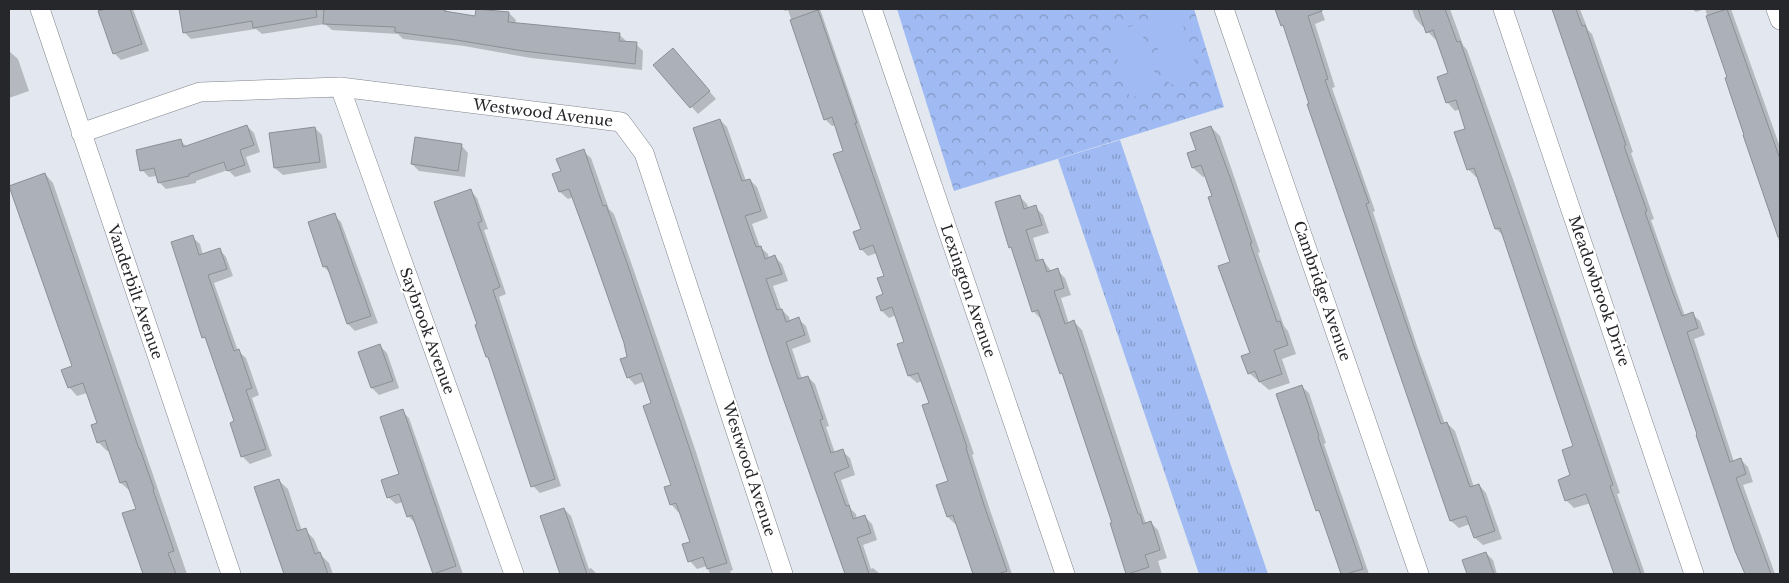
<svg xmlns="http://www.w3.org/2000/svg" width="1789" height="583" font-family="'Libre Baskerville',serif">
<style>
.grass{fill:url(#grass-tufts)}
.park{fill:url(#park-crowns)}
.pitch{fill:#a0bbf3}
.shadow{fill:#0003}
.building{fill:#acb0b8;stroke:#8b8f96}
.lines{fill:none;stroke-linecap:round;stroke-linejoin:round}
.minor-casing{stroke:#81858c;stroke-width:20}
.minor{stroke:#fff;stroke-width:19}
.labels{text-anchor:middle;stroke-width:4.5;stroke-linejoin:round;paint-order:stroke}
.street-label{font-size:15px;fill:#26272a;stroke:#fff}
</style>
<defs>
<pattern id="grass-tufts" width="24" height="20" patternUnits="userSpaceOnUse" patternTransform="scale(1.25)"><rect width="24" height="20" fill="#a0bbf3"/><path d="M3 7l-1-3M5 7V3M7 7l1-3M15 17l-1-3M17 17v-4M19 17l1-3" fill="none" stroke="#8298c5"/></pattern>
<pattern id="park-crowns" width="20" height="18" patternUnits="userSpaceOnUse" patternTransform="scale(1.25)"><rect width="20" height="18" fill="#a0bbf3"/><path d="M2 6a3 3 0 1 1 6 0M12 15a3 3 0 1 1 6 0" fill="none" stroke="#8298c5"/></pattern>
</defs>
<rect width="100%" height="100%" fill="#e3e7ef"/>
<path class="grass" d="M 1120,140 L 1268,574 L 1199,574 L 1058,159 Z"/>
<path class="park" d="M 897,9 L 1194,9 L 1224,107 L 954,191 Z"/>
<path class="pitch" d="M 1178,10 L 1199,75 L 1170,85 L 1148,20 Z
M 1139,24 L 1160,89 L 1130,98 L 1109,33 Z"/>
<path class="shadow" d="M 98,9 L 133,9 L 149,51 L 121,60 L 114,53 Z
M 180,9 L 445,9 L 449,13 L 476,17 L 477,9 L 482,9 L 509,13 L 516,20 L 515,24 L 619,34 L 626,41 L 636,44 L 643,51 L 642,70 L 531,58 L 464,46 L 403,39 L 398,34 L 332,30 L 325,24 L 262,34 L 256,29 L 191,39 L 184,32 Z
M 783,9 L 820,9 L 974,454 L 972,455 L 991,513 L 1012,574 L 975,574 L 957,523 L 955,524 L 948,517 L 938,486 L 949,482 L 930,404 L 922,381 L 917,383 L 909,376 L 899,344 L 905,342 L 896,315 L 889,318 L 882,311 L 885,277 L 877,253 L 868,256 L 861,249 L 863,230 L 845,152 L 836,125 L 832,126 L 825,119 L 788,10 L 785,11 Z
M 1276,9 L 1321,9 L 1325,20 L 1315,24 L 1335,87 L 1332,88 L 1375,211 L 1373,212 L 1418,349 L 1445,424 L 1447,423 L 1455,431 L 1474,487 L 1479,485 L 1486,493 L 1502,539 L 1483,545 L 1475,538 L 1470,524 L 1459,528 L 1451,521 L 1308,105 L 1310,104 L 1286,29 L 1282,25 Z
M 1412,9 L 1450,9 L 1463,45 L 1467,50 L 1514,182 L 1620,493 L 1617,494 L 1645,574 L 1616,574 L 1591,503 L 1574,508 L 1566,500 L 1572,476 L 1575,447 L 1504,236 L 1496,229 L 1478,177 L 1476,177 L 1468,169 L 1467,129 L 1460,109 L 1455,111 L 1447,102 L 1449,74 L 1437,40 L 1436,40 L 1428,32 L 1425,26 L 1423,27 L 1415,18 Z
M 1553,9 L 1580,9 L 1588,30 L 1592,34 L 1633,152 L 1631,153 L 1654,219 L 1651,220 L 1680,302 L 1685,316 L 1692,314 L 1700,321 L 1705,335 L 1694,339 L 1734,462 L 1740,459 L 1748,467 L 1753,482 L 1743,485 L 1775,574 L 1746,574 Z
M 1692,9 L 1731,9 L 1780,147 L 1780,244 L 1744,136 L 1729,78 L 1705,9 L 1696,12 Z
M 10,52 L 18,59 L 29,91 L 9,98 L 9,53 Z
M 680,57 L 716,99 L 698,114 L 655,65 Z
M 720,120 L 727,127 L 746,181 L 750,180 L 757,187 L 768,218 L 752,224 L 760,247 L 768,254 L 769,259 L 775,257 L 782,264 L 788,281 L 773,286 L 781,309 L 789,317 L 790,322 L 798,319 L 806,326 L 811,342 L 792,349 L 802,379 L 808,377 L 815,384 L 829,426 L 826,427 L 835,453 L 842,451 L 850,458 L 855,475 L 841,480 L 851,509 L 856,514 L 857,519 L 864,516 L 872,524 L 877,540 L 863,545 L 871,569 L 873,568 L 880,574 L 849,574 L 771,360 Z
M 247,126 L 254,133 L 260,152 L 246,157 L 251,172 L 235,177 L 228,170 L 196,181 L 196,183 L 166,189 L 159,182 L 157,176 L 149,177 L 142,170 L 181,141 L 187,147 Z
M 1211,127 L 1220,136 L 1238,188 L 1260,252 L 1258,253 L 1284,326 L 1288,331 L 1296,354 L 1282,359 L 1290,383 L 1269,390 L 1249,373 L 1251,354 L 1232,262 L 1206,176 L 1203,177 L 1193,168 L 1188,154 L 1197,150 Z
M 315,128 L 322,135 L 327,168 L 283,175 L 275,168 Z
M 461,145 L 468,153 L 465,177 L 419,171 L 412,164 Z
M 583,151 L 591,158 L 609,209 L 614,214 L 634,271 L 696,452 L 733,570 L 730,571 L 731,574 L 710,574 L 707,566 L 697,569 L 690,561 L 691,542 L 681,511 L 678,512 L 671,504 L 673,486 L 653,404 L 645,381 L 635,385 L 628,377 L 629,358 L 625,342 L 574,197 L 568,199 L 560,192 L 562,172 Z
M 45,174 L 53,183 L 187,574 L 139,574 L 144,573 L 137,510 L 130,491 L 121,483 L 110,450 L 107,451 L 98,442 L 98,424 L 87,393 L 77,396 L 69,387 L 74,367 Z
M 470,190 L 477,198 L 488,229 L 484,230 L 506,294 L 499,297 L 561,486 L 540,493 L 533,486 L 490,360 L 487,357 L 479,325 Z
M 1019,196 L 1027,204 L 1029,209 L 1035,207 L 1043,215 L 1049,233 L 1033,238 L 1040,261 L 1043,260 L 1052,272 L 1057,270 L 1065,278 L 1071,295 L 1061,298 L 1069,324 L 1074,322 L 1082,330 L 1145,521 L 1147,523 L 1150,522 L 1158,530 L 1167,558 L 1158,561 L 1162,574 L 1128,574 L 1112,524 L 1113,524 L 1065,377 L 1061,373 L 1041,319 L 1033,311 L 1013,251 L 1010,247 Z
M 334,215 L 341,222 L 378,323 L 355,331 L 348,324 L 330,273 L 324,267 Z
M 192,237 L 200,244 L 203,255 L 219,249 L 226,257 L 233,276 L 214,283 L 238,351 L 246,358 L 259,395 L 252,398 L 272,456 L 250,464 L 243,457 L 231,423 L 235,422 L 208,341 L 203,337 Z
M 380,346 L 387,353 L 399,388 L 379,395 L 372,388 L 360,352 Z
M 1301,386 L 1309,393 L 1326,443 L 1324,444 L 1369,574 L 1342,574 L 1322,516 L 1317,510 Z
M 402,411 L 409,418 L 463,574 L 434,574 L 417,523 L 415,523 L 408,516 L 403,502 L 396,504 L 388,497 L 401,475 Z
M 278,480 L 288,489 L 302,531 L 305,530 L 314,539 L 320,554 L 329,563 L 333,574 L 286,574 L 255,488 Z
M 564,509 L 571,516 L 589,569 L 591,568 L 597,574 L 564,574 L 557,553 Z
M 1486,553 L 1493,560 L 1497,574 L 1468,574 L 1464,561 Z"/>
<path class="building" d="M 106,9 L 130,9 L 142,44 L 113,54 L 98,11 Z
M 179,9 L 316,9 L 317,17 L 253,28 L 252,21 L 183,33 Z
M 324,9 L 445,9 L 444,11 L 475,16 L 476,9 L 509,12 L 508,22 L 620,33 L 619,41 L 637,42 L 635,64 L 523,51 L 456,40 L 395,32 L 395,27 L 323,24 Z
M 1275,9 L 1322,9 L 1322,11 L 1308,16 L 1328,79 L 1325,80 L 1369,203 L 1366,204 L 1388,271 L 1441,424 L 1447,422 L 1470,487 L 1479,484 L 1495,531 L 1474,538 L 1466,516 L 1450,521 L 1307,104 L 1309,104 L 1283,25 L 1281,26 Z
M 1418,9 L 1445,9 L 1457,42 L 1460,41 L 1597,438 L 1613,485 L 1610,486 L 1641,574 L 1614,574 L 1586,494 L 1565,501 L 1558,480 L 1570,475 L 1562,450 L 1573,446 L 1500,228 L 1495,229 L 1474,168 L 1467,170 L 1454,132 L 1465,129 L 1456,100 L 1446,103 L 1437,77 L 1448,73 L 1433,30 L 1426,33 Z
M 1552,9 L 1576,9 L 1582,26 L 1585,25 L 1626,145 L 1624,146 L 1647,211 L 1645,212 L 1673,293 L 1682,316 L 1693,312 L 1698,328 L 1687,332 L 1730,462 L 1741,458 L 1746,474 L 1736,478 L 1771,574 L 1745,574 L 1735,551 L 1696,435 L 1697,434 Z
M 1727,9 L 1780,159 L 1780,236 L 1778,237 L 1743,135 L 1744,135 L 1725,78 L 1727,77 L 1706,16 Z
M 818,10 L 857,123 L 855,123 L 967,447 L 966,448 L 984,505 L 1007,571 L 997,574 L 973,574 L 953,515 L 947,517 L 936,485 L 948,481 L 922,405 L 929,403 L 918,373 L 908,376 L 897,344 L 904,342 L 892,307 L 881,311 L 876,297 L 883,294 L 877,278 L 884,276 L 873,245 L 860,250 L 853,232 L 861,229 L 833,154 L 843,151 L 832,117 L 824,120 L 790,20 Z
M 673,48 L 710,91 L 690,108 L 653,65 Z
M 720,119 L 742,181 L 750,179 L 761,211 L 745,216 L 756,247 L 761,246 L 765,259 L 775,255 L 782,274 L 766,279 L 777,310 L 782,309 L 786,322 L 799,317 L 805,335 L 786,342 L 798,379 L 808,376 L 823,419 L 820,420 L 831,453 L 843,449 L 849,467 L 834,473 L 846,506 L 849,505 L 853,519 L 865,515 L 871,533 L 857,538 L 869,574 L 845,574 L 770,361 L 693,128 Z
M 247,125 L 254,145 L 240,150 L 245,165 L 227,171 L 224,162 L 189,174 L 189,176 L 158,183 L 154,168 L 140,171 L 136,150 L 181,139 L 183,147 Z
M 1211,126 L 1230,177 L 1252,243 L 1250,243 L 1277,322 L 1280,321 L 1288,345 L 1274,350 L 1282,374 L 1259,382 L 1255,371 L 1248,374 L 1241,356 L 1250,353 L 1218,266 L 1230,262 L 1208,197 L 1212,196 L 1201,165 L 1192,168 L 1187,153 L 1196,150 L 1190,133 Z
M 315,127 L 320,162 L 274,168 L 269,133 Z
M 415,137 L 462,144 L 458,171 L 411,164 Z
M 584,149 L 603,206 L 606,205 L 627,263 L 688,444 L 727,563 L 707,569 L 703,557 L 688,562 L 682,544 L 690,542 L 676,503 L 670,505 L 664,487 L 671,485 L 643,406 L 651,403 L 641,373 L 627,378 L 620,359 L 627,357 L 624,343 L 590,246 L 569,189 L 559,192 L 552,174 L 561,171 L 556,159 Z
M 45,173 L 139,449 L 140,449 L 154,489 L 153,490 L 174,551 L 168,553 L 176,574 L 143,574 L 122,513 L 136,509 L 126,481 L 120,483 L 105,440 L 97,443 L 91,425 L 97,423 L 83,383 L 68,388 L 61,370 L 72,366 L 9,186 Z
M 471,189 L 482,221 L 478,223 L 500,287 L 493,290 L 555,479 L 531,487 L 488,357 L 486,357 L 475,325 L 477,324 L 434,202 Z
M 1020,195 L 1024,209 L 1036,205 L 1042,225 L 1026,230 L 1036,261 L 1043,259 L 1047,272 L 1058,268 L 1064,288 L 1054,291 L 1065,324 L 1074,320 L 1138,514 L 1140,514 L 1143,524 L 1151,521 L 1160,550 L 1145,555 L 1149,567 L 1128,574 L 1126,574 L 1110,523 L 1112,523 L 1062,373 L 1060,374 L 1038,310 L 1032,312 L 1011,247 L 1009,248 L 995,202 Z
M 335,213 L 371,316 L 347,324 L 327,266 L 323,267 L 308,222 Z
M 193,235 L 199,255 L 220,248 L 227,269 L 208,275 L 234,351 L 239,349 L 252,388 L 246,390 L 266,449 L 241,457 L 230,423 L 234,421 L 205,337 L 202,338 L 171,242 Z
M 380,344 L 393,381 L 371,388 L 358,352 Z
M 1302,385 L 1319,436 L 1318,437 L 1363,569 L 1346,574 L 1341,574 L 1319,510 L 1316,511 L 1276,394 Z
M 403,409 L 456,566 L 433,574 L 412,515 L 407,517 L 399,494 L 387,498 L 381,480 L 399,474 L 380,417 Z
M 279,479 L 297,531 L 306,528 L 315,554 L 320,552 L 328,574 L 284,574 L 254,487 Z
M 564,508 L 587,574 L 560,574 L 540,516 Z
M 1486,552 L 1494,574 L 1467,574 L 1462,560 Z"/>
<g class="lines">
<g class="minor-casing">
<path id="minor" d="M 40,9 L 231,574
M 872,9 L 1065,574
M 1224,9 L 1419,574
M 1503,9 L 1694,574
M 1776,9 L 1780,20
M 340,87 L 514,574
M 81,133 L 200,92 L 340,87 L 621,122 L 644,153 L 783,574"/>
</g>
<use href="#minor" class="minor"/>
</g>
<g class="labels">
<g class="street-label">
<text transform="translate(543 113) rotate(7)" y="5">Westwood Avenue</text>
<text transform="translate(968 291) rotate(71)" y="5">Lexington Avenue</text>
<text transform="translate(1322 291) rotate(71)" y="5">Cambridge Avenue</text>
<text transform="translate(1599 291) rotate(71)" y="5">Meadowbrook Drive</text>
<text transform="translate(135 292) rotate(71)" y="5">Vanderbilt Avenue</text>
<text transform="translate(427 331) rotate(70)" y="5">Saybrook Avenue</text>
<text transform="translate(749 469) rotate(72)" y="5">Westwood Avenue</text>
</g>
</g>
<rect width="1789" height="583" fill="none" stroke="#26272a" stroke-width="20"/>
</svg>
